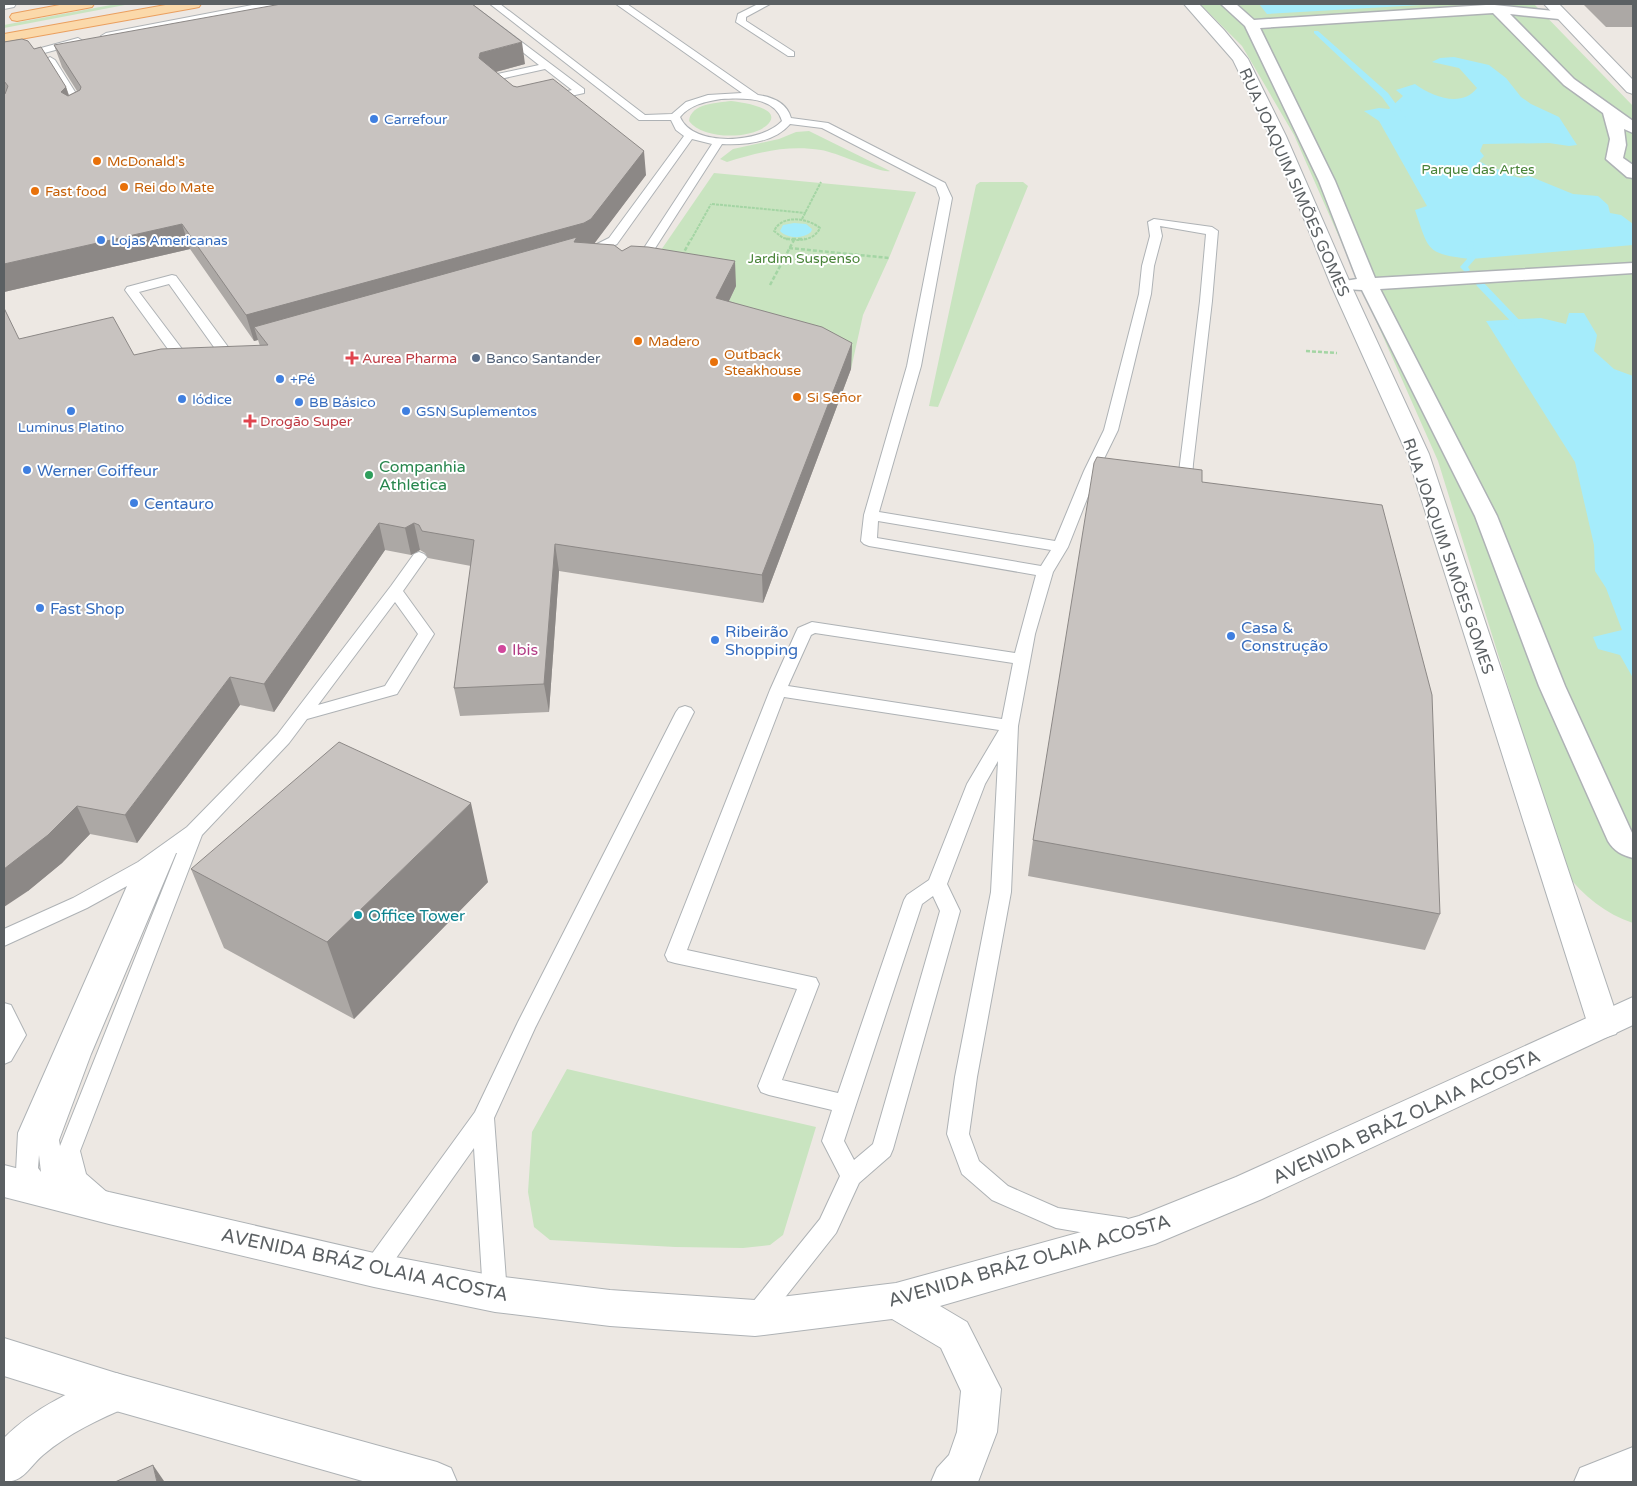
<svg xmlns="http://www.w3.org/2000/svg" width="1637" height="1486" font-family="'Varela Round',sans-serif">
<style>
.green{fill:#c9e4c0}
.water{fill:#a5ecfb}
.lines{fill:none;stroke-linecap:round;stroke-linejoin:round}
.stream{fill:#a5ecfb;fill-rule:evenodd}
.service-casing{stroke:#aeb2b5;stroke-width:2}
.pedestrian-casing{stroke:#aeb2b5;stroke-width:3}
.minor-casing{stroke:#aeb2b5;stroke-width:2}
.tertiary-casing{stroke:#aeb2b5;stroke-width:2}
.primary-casing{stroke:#ea9f5f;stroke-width:2}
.path-far1{stroke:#a4d5a4;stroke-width:2;stroke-dasharray:3 1;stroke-linecap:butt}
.path{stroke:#a4d5a4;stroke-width:2.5;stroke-dasharray:4 2;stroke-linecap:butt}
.service{fill:#fff;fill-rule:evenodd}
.pedestrian{fill:#fff;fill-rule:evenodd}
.minor{fill:#fff;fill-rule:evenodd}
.tertiary{fill:#fff;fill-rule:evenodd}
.primary{fill:#fbd9aa;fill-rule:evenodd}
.wall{fill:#aca8a5}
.shaded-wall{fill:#8c8886}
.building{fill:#c8c3c0;stroke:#8c8886}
.shop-dot{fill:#3f7fe0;stroke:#fff;stroke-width:2}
.food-dot{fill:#e8710a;stroke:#fff;stroke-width:2}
.health-dot{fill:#e0444e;stroke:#fff;stroke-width:2}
.service-dot{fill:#5c6f8a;stroke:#fff;stroke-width:2}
.leisure-dot{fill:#2e9e5b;stroke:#fff;stroke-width:2}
.hotel-dot{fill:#d1479c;stroke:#fff;stroke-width:2}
.culture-dot{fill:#0f9aa8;stroke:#fff;stroke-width:2}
.labels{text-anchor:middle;stroke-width:4;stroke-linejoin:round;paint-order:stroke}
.far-shop-label{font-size:14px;fill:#366cbe;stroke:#fff;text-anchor:start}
.far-food-label{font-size:14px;fill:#c56008;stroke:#fff;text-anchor:start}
.far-park-label{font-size:14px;fill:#498439;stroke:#fff}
.far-health-label{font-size:14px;fill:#be3a42;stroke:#fff;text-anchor:start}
.far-service-label{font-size:14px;fill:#4e5e75;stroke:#fff;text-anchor:start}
.street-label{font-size:16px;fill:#5b6063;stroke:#fff}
.leisure-label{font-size:16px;fill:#27864d;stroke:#fff;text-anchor:start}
.shop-label{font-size:16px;fill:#366cbe;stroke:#fff;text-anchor:start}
.hotel-label{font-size:16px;fill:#b23c85;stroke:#fff;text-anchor:start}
.culture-label{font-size:16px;fill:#0d838f;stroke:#fff;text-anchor:start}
.near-street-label{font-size:19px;fill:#5b6063;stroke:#fff}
</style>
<rect width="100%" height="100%" fill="#ede8e3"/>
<path class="green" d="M 116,4 L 130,4 L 4,28 L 4,25 Z
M 1200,4 L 1534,4 L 1633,106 L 1633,923 C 1606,914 1583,896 1566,873 L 1438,461 L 1294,135 L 1242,46 Z
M 731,101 C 740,102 787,108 766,126 C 748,140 702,139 689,121 C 691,103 717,103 731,101 Z
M 809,131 L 890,171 C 882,174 836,152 821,150 C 787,145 759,152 727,162 L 720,159 L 733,149 L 779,139 L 796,132 Z
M 714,173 L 916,192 L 889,258 L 863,315 L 851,369 L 822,353 L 715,330 L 734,290 L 659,253 Z
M 980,182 L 1023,182 L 1028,186 L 938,407 L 929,406 L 976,185 Z
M 567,1069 L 816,1127 L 783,1235 L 770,1245 L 743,1248 L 675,1247 L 550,1240 L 534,1227 L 528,1192 L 532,1132 Z"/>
<path class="water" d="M 1259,4 L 1438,4 L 1267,14 Z
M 1454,57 L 1489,65 L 1506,78 L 1521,97 L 1531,104 L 1559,117 L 1577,145 L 1569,146 L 1549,143 L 1483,144 L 1480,151 L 1484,156 L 1479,161 L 1493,169 L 1505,170 L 1508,175 L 1521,178 L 1529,176 L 1573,194 L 1598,196 L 1608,205 L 1610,213 L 1621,215 L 1633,224 L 1633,245 L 1471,259 C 1426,254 1429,251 1415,210 L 1427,206 L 1379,121 L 1364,111 L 1379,108 L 1389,109 L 1403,96 L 1396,90 L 1415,84 C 1433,97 1462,108 1477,88 L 1459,68 L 1432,62 L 1440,58 Z
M 794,223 L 806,224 L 812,229 L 811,232 C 803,239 788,239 780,231 L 783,225 Z
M 1569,313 L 1584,313 L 1597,335 L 1594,351 L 1614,369 L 1633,376 L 1633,678 L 1620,655 L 1598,649 L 1593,637 L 1622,630 L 1606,588 L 1595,571 L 1594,545 L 1575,462 L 1486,321 L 1541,318 L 1566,324 Z"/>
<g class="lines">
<path class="stream" d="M 1314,31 L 1318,31 L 1388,93 L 1406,118 L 1405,120 L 1399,120 L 1382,97 L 1314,33 Z
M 1466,240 L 1473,242 L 1475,259 L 1468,267 L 1470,270 L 1466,273 L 1460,267 L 1467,259 Z
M 1480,281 L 1483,282 L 1528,329 L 1528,333 L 1522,333 L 1477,286 L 1476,284 Z"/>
<g class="service-casing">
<path id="service" d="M 257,4 L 275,4 L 270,7 L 106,39 L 101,36 L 106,33 Z
M 462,4 L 471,4 L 584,89 L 584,93 L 549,101 L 545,100 L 545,96 L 572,90 L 545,69 L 496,80 L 501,85 L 500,87 L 492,87 L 484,81 L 484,77 L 539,65 Z
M 490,4 L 500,4 L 645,115 L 672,114 L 686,102 L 708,95 L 742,93 L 616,4 L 627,4 L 758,95 C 773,97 787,103 791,118 L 828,123 L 945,183 L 952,198 L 921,366 L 879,512 L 1055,541 L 1084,471 L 1104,430 L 1139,294 L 1142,266 L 1150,236 L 1148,222 L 1154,219 L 1212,227 L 1218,231 L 1212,301 L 1193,464 L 1192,479 L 1200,486 L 1198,489 C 1190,491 1183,487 1178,480 L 1200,301 L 1206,234 L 1160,226 L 1162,236 L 1154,266 L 1151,294 L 1118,430 L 1098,471 L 1068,547 L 1053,572 L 1035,634 L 1018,726 L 1011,892 L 977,1077 L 969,1134 L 979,1161 L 1008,1186 L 1058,1208 L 1126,1218 L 1134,1222 L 1138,1229 L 1134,1236 L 1126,1240 L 1056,1228 L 992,1200 L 962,1174 L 947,1134 L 955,1077 L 991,892 L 998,761 L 985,784 L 947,884 L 960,911 L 893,1149 L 890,1156 L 859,1183 L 836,1233 L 764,1324 L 756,1327 L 748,1324 L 744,1316 L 748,1308 L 820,1219 L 840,1176 L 822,1141 L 832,1110 L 769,1095 L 761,1092 L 758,1086 L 797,989 L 675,963 L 668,961 L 665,955 L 770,690 L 796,632 L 798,628 L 812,622 L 1015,653 L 1036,575 L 869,546 L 864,544 L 861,541 L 864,515 L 907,366 L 940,198 L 936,187 L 822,128 L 790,124 C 774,143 745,145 722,144 L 652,253 L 636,267 L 628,267 L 626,264 L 644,248 L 712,144 L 692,139 L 617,244 L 589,258 L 581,258 L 579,255 L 581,252 L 609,238 L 684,136 L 676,130 L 671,120 L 639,120 ZM 721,99 C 742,98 775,96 782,121 C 762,143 693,148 680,117 C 691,104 705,102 721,99 ZM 878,521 L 1051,550 L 1041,566 L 877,538 ZM 815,633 L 1013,663 L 1002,719 L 788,686 L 811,635 ZM 784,697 L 999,730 L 967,784 L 929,880 L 907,895 L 904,900 L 838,1093 L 782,1080 L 819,984 L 816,978 L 687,950 ZM 933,896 L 940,911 L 873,1144 L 854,1160 L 844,1141 L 922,904 Z
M 758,4 L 770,4 L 746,17 L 746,21 L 794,52 L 794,56 L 788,56 L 736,22 L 738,14 Z
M 78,38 L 83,41 L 81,43 L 4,64 L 4,58 Z
M 50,57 L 55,60 L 87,111 L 86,113 L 78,115 L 73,112 L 76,109 L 45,60 Z
M 172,275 L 176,276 L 231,351 L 233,354 L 231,357 L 221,357 L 169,284 L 139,292 L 182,349 L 196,350 L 203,354 L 196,358 L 173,356 L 125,290 L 127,287 Z
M 419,552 L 424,554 L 427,557 L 403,591 L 434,634 L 397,694 L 307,719 L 289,743 L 202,835 L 80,1151 L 86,1174 L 109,1194 L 112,1201 L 109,1208 L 101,1211 L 93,1208 L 80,1196 L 77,1202 L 69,1205 L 61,1202 L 51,1194 L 50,1197 L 42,1200 L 34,1197 L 16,1171 L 18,1133 L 127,886 L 87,908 L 4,946 L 4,929 L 73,898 L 138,862 L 187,827 L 277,735 L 391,586 L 414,554 ZM 395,602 L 418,634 L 385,686 L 318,705 ZM 176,853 L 177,853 L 60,1146 L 59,1140 L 91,1054 ZM 39,1155 L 41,1172 L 38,1168 Z
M 685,706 L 691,708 L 694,712 L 535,1028 L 494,1118 L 507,1294 L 503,1302 L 495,1305 L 487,1302 L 483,1294 L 474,1148 L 382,1278 L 374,1281 L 366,1278 L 362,1270 L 366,1262 L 475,1112 L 518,1022 L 676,712 L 679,708 Z
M 4,1003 L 11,1005 L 26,1035 L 11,1061 L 4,1064 Z"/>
</g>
<g class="pedestrian-casing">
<path id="pedestrian" d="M 1221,4 L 1236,4 L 1254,20 L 1486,5 L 1485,4 L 1564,12 L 1566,15 L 1559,19 L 1510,14 L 1574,79 L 1633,121 L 1633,133 L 1624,129 L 1626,145 L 1623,158 L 1633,165 L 1633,178 L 1627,177 L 1606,159 L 1610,139 L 1603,113 L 1564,85 L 1493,13 L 1260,28 L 1335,181 L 1375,278 L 1633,263 L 1633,273 L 1380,289 L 1497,516 L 1565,686 L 1633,835 L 1633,858 C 1622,855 1614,851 1608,841 L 1539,686 L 1475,516 L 1362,290 L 1345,289 L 1343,285 L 1345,281 L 1357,279 L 1319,181 L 1245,26 Z"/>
</g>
<g class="minor-casing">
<path id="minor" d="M 4,4 L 16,4 L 14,7 L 4,9 Z
M 1184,4 L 1199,4 L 1224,30 L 1248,59 L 1286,136 L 1351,285 L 1429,454 L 1620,1025 L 1616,1034 L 1604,1038 L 1592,1034 L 1588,1025 L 1407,454 L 1331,285 L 1270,136 L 1233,60 Z
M 1544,4 L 1559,4 L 1633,80 L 1633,94 L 1627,92 Z
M 116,1373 L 130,1378 L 136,1392 L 130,1406 C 99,1419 69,1433 43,1455 C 29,1467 24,1482 4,1482 L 4,1438 C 35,1407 75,1389 116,1373 Z"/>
</g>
<g class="tertiary-casing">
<path id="tertiary" d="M 1633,997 L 1633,1025 L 1262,1199 L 1155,1244 L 940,1306 L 967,1322 L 1001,1389 L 997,1432 L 978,1482 L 931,1482 L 937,1468 L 949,1455 L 957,1432 L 961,1391 L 941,1348 L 892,1319 L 755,1336 L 610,1326 L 495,1312 L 374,1287 L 109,1224 L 4,1197 L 4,1165 L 109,1192 L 374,1253 L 495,1276 L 610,1290 L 755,1300 L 896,1283 L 1139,1216 L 1236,1177 Z
M 4,1338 L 116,1373 L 437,1462 L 451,1468 L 457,1482 L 366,1482 L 116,1411 L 4,1376 Z
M 1633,1447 L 1633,1482 L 1574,1482 L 1580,1468 Z"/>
</g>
<g class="primary-casing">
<path id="primary" d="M 65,4 L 94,4 L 92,7 L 87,8 L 17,21 L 12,20 L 10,17 L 12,14 L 17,13 Z
M 171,4 L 201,4 L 199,7 L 194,8 L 4,42 L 4,34 Z"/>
</g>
<path class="path-far1" d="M 712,204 L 806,213
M 802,219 L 821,182
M 691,240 L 711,204
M 794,240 L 783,238 L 774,231 C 782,214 808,218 820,228 C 815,238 806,240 796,240"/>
<path class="path" d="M 786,239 L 805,239
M 789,248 L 889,258
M 682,256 L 691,239
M 770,285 L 794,240
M 1306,351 L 1337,353"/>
<use href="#service" class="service"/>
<use href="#pedestrian" class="pedestrian"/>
<use href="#minor" class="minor"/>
<use href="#tertiary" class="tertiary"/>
<use href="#primary" class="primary"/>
</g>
<path class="wall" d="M 1583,4 L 1633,4 L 1633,27 L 1606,27 Z
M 4,42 L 66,87 L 69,95 L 77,91 L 62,67 L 54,45 L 525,64 L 496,72 L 513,86 L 646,175 L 594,243 L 622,251 L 736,286 L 729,301 L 852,343 L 851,369 L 763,603 L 559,571 L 549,712 L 460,716 L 454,688 L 471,566 L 428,558 L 425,553 L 420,550 L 411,555 L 385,550 L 274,712 L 240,705 L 137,843 L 90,834 L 62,863 L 28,891 L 19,339 L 134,355 L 260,346 L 258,340 L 254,341 L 190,249 L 4,292 Z
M 1202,482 L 1440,914 L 1425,950 L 1028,876 L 1033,840 Z
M 191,869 L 488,882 L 354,1019 L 224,948 Z"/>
<path class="shaded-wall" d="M 522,42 L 525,64 L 484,75 L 479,58 L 480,53 Z
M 66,87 L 73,109 L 61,92 Z
M 644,151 L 646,175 L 594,244 L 254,327 L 258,340 L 254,341 L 246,315 Z
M 182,224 L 190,249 L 4,292 L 4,264 Z
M 735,261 L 736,286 L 718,324 L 716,298 Z
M 852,343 L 851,369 L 763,603 L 762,575 Z
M 379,523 L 385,550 L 274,712 L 264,684 Z
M 414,523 L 420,550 L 411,555 L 405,528 Z
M 555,544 L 559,571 L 549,712 L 544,684 Z
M 230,677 L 240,705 L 137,843 L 125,815 Z
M 471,803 L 488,882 L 354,1019 L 327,942 Z
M 77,806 L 90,834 L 62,863 L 28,891 L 4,907 L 4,869 Z
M 153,1465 L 164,1481 L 165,1482 L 157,1482 Z"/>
<path class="building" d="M 281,4 L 472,4 L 522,42 L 480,53 L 479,58 L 513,86 L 517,87 L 553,79 L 644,151 L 591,219 L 584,223 L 246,315 L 182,224 L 4,264 L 4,94 L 5,94 L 8,86 L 4,81 L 4,42 L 22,39 L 28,41 L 34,49 L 41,47 L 66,87 L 61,92 L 68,96 L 80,90 L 81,87 L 54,45 Z
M 577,237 L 574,242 L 614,245 L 622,251 L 631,246 L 648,247 L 735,261 L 716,298 L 822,327 L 852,343 L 762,575 L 555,544 L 544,684 L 454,688 L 474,540 L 422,531 L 419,525 L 414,523 L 405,528 L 379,523 L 264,684 L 230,677 L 125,815 L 77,806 L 48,835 L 13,862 L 4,869 L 4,308 L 19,339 L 113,317 L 134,355 L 161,349 L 268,345 L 254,327 Z
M 1097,457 L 1202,470 L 1202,482 L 1382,505 L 1432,695 L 1440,914 L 1033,840 L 1094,463 Z
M 339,742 L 471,803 L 327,942 L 191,869 Z
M 153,1465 L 157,1482 L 115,1482 Z"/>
<g class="shop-dot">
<circle cx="374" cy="119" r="5"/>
<circle cx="101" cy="240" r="5"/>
<circle cx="280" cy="379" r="5"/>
<circle cx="182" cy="399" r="5"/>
<circle cx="299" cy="402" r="5"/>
<circle cx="71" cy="411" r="5"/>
<circle cx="406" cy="411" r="5"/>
<circle cx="27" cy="470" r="5"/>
<circle cx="134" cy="503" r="5"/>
<circle cx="40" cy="608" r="5"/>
<circle cx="1231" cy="636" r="5"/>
<circle cx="715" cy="640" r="5"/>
</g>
<g class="food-dot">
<circle cx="97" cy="161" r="5"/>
<circle cx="124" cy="187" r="5"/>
<circle cx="35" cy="191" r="5"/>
<circle cx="638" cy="341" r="5"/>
<circle cx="714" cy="362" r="5"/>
<circle cx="797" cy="397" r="5"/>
</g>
<g class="health-dot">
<path d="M349.5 350.5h5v5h5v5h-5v5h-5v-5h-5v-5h5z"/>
<path d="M247.5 413.5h5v5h5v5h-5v5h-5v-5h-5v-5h5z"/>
</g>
<circle class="service-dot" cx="476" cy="358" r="5"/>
<circle class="leisure-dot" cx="369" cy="475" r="5"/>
<circle class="hotel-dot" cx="502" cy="649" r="5"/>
<circle class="culture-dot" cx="358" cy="915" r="5"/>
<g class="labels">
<g class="far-shop-label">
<text x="384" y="124">Carrefour</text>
<text x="111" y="245">Lojas Americanas</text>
<text x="290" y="384">+Pé</text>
<text x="192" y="404">Iódice</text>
<text x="309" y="407">BB Básico</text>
<text x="416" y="416">GSN Suplementos</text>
<text x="71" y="432" text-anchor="middle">Luminus Platino</text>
</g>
<g class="far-food-label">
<text x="107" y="166">McDonald's</text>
<text x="134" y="192">Rei do Mate</text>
<text x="45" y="196">Fast food</text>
<text x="648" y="346">Madero</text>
<text x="724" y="359">Outback<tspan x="724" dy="16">Steakhouse</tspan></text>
<text x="807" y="402">Si Señor</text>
</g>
<g class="far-park-label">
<text x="1478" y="174">Parque das Artes</text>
<text x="804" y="263">Jardim Suspenso</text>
</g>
<g class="far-health-label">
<text x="362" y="363">Aurea Pharma</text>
<text x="260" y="426">Drogão Super</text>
</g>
<g class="far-service-label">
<text x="486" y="363">Banco Santander</text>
</g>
<g class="street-label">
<text transform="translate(1295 182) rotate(66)" y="6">RUA JOAQUIM SIMÕES GOMES</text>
<text transform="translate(1449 556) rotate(71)" y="6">RUA JOAQUIM SIMÕES GOMES</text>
</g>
<g class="leisure-label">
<text x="379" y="472">Companhia<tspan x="379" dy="18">Athletica</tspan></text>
</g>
<g class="shop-label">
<text x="37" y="476">Werner Coiffeur</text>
<text x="144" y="509">Centauro</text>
<text x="50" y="614">Fast Shop</text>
<text x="1241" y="633">Casa &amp;<tspan x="1241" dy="18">Construção</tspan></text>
<text x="725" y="637">Ribeirão<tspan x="725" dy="18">Shopping</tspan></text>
</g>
<g class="hotel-label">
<text x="512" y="655">Ibis</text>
</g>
<g class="culture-label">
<text x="368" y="921">Office Tower</text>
</g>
<g class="near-street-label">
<text transform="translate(1406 1116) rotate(-25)" y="7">AVENIDA BRÁZ OLAIA ACOSTA</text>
<text transform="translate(1029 1260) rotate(-16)" y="7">AVENIDA BRÁZ OLAIA ACOSTA</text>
<text transform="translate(365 1264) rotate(12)" y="7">AVENIDA BRÁZ OLAIA ACOSTA</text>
</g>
</g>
<rect width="1637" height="1486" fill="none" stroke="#5b6063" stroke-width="10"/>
</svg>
